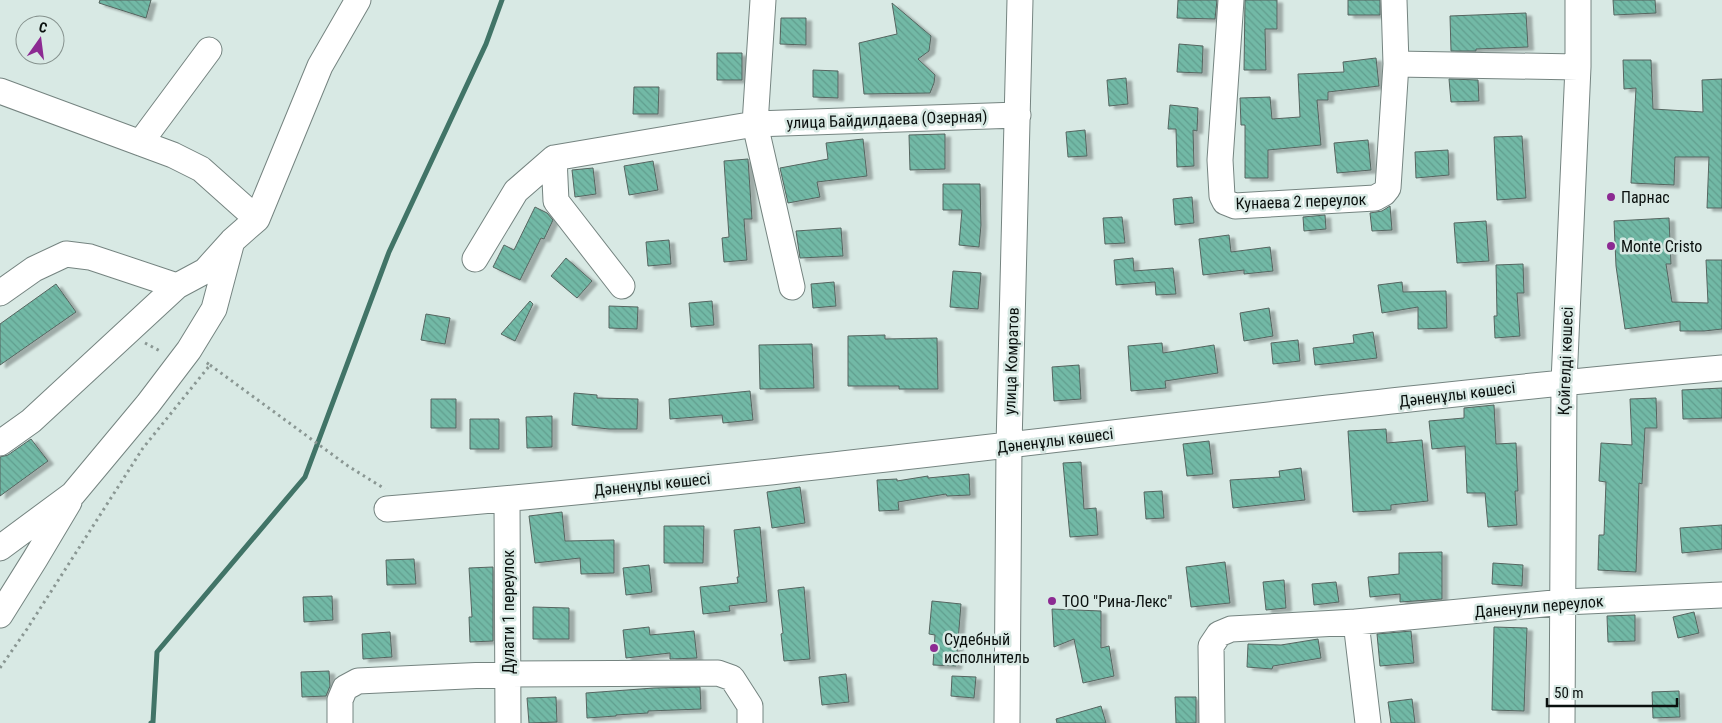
<svg xmlns="http://www.w3.org/2000/svg" width="1722" height="723" font-family="'Roboto Condensed',sans-serif">
<style>
.lines{fill:none;stroke-linecap:round;stroke-linejoin:round}
.stream{stroke:#417467;stroke-width:5}
.building{fill:url(#building-back-hatch);stroke:#566560;filter:url(#shadow)}
.minor-casing{stroke:#758480;stroke-width:27}
.path{stroke:#8a9793;stroke-width:3;stroke-dasharray:2.5 4;stroke-linecap:butt}
.minor{stroke:#fff;stroke-width:25}
.poi-dot{fill:#8c2a92;stroke:#d8e9e4;stroke-width:2}
.labels{text-anchor:middle;stroke-width:5;stroke-linejoin:round;paint-order:stroke}
.street-label{font-size:16px;fill:#0a100e;stroke:#d8e9e4}
.poi-label{font-size:16px;fill:#0a100e;stroke:#d8e9e4;text-anchor:start}
</style>
<defs>
<pattern id="building-back-hatch" width="6" height="6" patternUnits="userSpaceOnUse" patternTransform="scale(1.25)"><rect width="6" height="6" fill="#72b9a6"/><path d="M-1 5l2 2M0 0l6 6M5-1l2 2" fill="none" stroke="#619e8e"/></pattern>
<filter id="shadow"><feDropShadow dx="5.5" dy="3" stdDeviation="1" flood-color="#0004"/></filter>
</defs>
<rect width="100%" height="100%" fill="#d8e9e4"/>
<g class="lines">
<path class="stream" d="M 151,723 L 153,722 L 157,652 L 305,477 L 389,252 L 486,44 L 502,0"/>
</g>
<path class="building" d="M 100,0 L 151,0 L 146,18 L 99,3 Z
M 1178,0 L 1217,0 L 1215,19 L 1177,18 Z
M 1245,0 L 1277,0 L 1277,29 L 1265,29 L 1266,70 L 1244,70 Z
M 1348,0 L 1380,0 L 1380,15 L 1348,15 Z
M 1613,0 L 1655,0 L 1656,13 L 1614,15 Z
M 892,3 L 931,36 L 929,51 L 918,59 L 935,75 L 934,83 L 930,93 L 864,94 L 859,43 L 897,34 Z
M 1526,13 L 1528,47 L 1476,49 L 1476,51 L 1451,51 L 1450,16 Z
M 781,18 L 806,18 L 806,45 L 780,44 Z
M 1179,44 L 1203,46 L 1202,73 L 1177,72 Z
M 717,53 L 742,53 L 742,80 L 717,80 Z
M 1376,58 L 1379,86 L 1328,92 L 1328,100 L 1317,100 L 1321,145 L 1268,150 L 1268,178 L 1245,178 L 1245,125 L 1241,125 L 1240,98 L 1270,97 L 1272,119 L 1300,117 L 1298,74 L 1344,72 L 1343,62 Z
M 1623,60 L 1651,60 L 1653,109 L 1703,112 L 1702,80 L 1722,79 L 1722,208 L 1707,208 L 1709,157 L 1675,157 L 1674,185 L 1631,183 L 1636,88 L 1624,89 Z
M 813,70 L 838,71 L 838,98 L 813,97 Z
M 1126,78 L 1128,104 L 1109,106 L 1107,80 Z
M 1449,79 L 1478,80 L 1479,101 L 1451,102 Z
M 634,87 L 659,87 L 658,114 L 633,114 Z
M 1170,105 L 1198,108 L 1197,131 L 1193,130 L 1194,166 L 1177,167 L 1176,129 L 1168,129 Z
M 1085,130 L 1087,156 L 1068,157 L 1066,132 Z
M 945,134 L 945,169 L 910,170 L 909,135 Z
M 1522,136 L 1526,198 L 1497,200 L 1494,137 Z
M 863,139 L 867,176 L 817,182 L 820,197 L 788,203 L 780,168 L 828,159 L 826,143 Z
M 1368,140 L 1371,170 L 1337,173 L 1334,143 Z
M 1448,150 L 1449,175 L 1416,178 L 1415,152 Z
M 748,159 L 752,219 L 744,219 L 747,260 L 724,262 L 722,238 L 729,237 L 724,161 Z
M 653,161 L 658,190 L 629,195 L 624,166 Z
M 593,168 L 596,194 L 575,197 L 572,170 Z
M 943,184 L 980,184 L 981,225 L 979,247 L 959,245 L 962,210 L 943,210 Z
M 1192,197 L 1194,223 L 1175,225 L 1173,199 Z
M 1390,206 L 1392,230 L 1372,231 L 1370,213 L 1382,211 Z
M 535,207 L 547,213 L 553,220 L 544,239 L 541,238 L 520,280 L 493,267 L 504,245 L 514,250 Z
M 1325,215 L 1326,229 L 1304,231 L 1303,217 Z
M 1122,217 L 1125,243 L 1105,244 L 1103,218 Z
M 1669,218 L 1671,264 L 1666,264 L 1672,302 L 1708,303 L 1706,260 L 1722,260 L 1722,329 L 1704,331 L 1680,331 L 1680,321 L 1625,329 L 1616,266 L 1614,221 Z
M 1486,221 L 1489,261 L 1457,263 L 1454,223 Z
M 841,228 L 843,256 L 800,258 L 796,231 Z
M 1229,235 L 1231,252 L 1270,247 L 1273,271 L 1244,274 L 1244,270 L 1203,275 L 1199,239 Z
M 669,240 L 671,264 L 648,266 L 646,242 Z
M 566,258 L 592,281 L 577,298 L 551,276 Z
M 1133,258 L 1134,271 L 1173,268 L 1176,294 L 1156,295 L 1155,282 L 1116,285 L 1114,260 Z
M 1523,264 L 1524,293 L 1517,293 L 1520,336 L 1495,338 L 1494,316 L 1497,316 L 1496,265 Z
M 953,271 L 981,273 L 978,309 L 950,307 Z
M 834,282 L 836,306 L 813,308 L 811,284 Z
M 1402,282 L 1403,292 L 1446,291 L 1447,328 L 1418,329 L 1418,307 L 1382,313 L 1378,285 Z
M 56,284 L 76,312 L 0,365 L 0,324 Z
M 530,301 L 533,304 L 515,341 L 501,334 Z
M 712,301 L 714,325 L 691,327 L 689,303 Z
M 609,306 L 638,307 L 637,329 L 609,328 Z
M 1269,308 L 1273,336 L 1244,341 L 1240,313 Z
M 426,314 L 450,318 L 445,344 L 421,340 Z
M 1373,332 L 1377,358 L 1315,365 L 1313,348 L 1354,343 L 1353,335 Z
M 885,335 L 885,339 L 937,338 L 938,389 L 899,389 L 899,386 L 848,386 L 848,336 Z
M 1298,340 L 1300,361 L 1273,364 L 1271,343 Z
M 1162,343 L 1163,353 L 1214,345 L 1218,373 L 1165,381 L 1166,388 L 1131,391 L 1128,346 Z
M 812,344 L 814,388 L 760,389 L 759,345 Z
M 1079,365 L 1081,399 L 1054,401 L 1052,367 Z
M 1722,388 L 1722,418 L 1683,419 L 1682,390 Z
M 750,391 L 753,420 L 723,423 L 722,415 L 670,419 L 669,399 Z
M 574,393 L 597,395 L 597,398 L 638,399 L 637,429 L 609,429 L 572,425 Z
M 1656,398 L 1657,428 L 1645,428 L 1642,484 L 1639,483 L 1636,572 L 1598,570 L 1599,535 L 1604,535 L 1606,482 L 1599,481 L 1601,443 L 1632,445 L 1630,399 Z
M 431,399 L 456,399 L 456,428 L 431,428 Z
M 1494,405 L 1496,444 L 1516,443 L 1518,491 L 1515,491 L 1517,525 L 1488,527 L 1485,493 L 1467,493 L 1465,446 L 1432,449 L 1429,421 L 1464,418 L 1464,408 Z
M 552,416 L 552,447 L 527,448 L 526,417 Z
M 470,419 L 499,419 L 499,449 L 470,449 Z
M 1386,429 L 1387,443 L 1422,440 L 1428,501 L 1391,505 L 1391,510 L 1353,512 L 1348,431 Z
M 31,439 L 48,461 L 0,496 L 0,457 L 8,455 Z
M 1209,441 L 1213,474 L 1187,476 L 1183,444 Z
M 1081,462 L 1084,509 L 1096,508 L 1098,535 L 1070,537 L 1063,463 Z
M 1301,468 L 1305,500 L 1233,508 L 1230,480 L 1280,477 L 1279,471 Z
M 969,474 L 970,495 L 947,496 L 946,494 L 898,502 L 899,510 L 879,511 L 877,480 L 897,479 L 897,481 L 928,476 L 928,478 Z
M 800,487 L 805,523 L 772,528 L 767,492 Z
M 1162,491 L 1164,518 L 1146,519 L 1144,492 Z
M 562,512 L 565,541 L 614,540 L 614,573 L 581,574 L 580,558 L 535,563 L 529,516 Z
M 1722,525 L 1722,549 L 1682,553 L 1680,528 Z
M 664,526 L 704,526 L 703,563 L 664,563 Z
M 760,527 L 767,602 L 729,606 L 730,611 L 703,614 L 700,587 L 738,583 L 737,577 L 739,577 L 734,530 Z
M 1442,552 L 1442,599 L 1400,602 L 1400,594 L 1370,597 L 1368,577 L 1399,574 L 1399,553 Z
M 414,559 L 416,584 L 387,585 L 386,560 Z
M 1225,562 L 1230,603 L 1191,607 L 1186,567 Z
M 1493,563 L 1523,565 L 1522,586 L 1492,584 Z
M 649,565 L 652,592 L 626,595 L 623,568 Z
M 493,567 L 493,641 L 470,642 L 469,617 L 472,617 L 469,568 Z
M 1284,580 L 1286,608 L 1266,610 L 1263,582 Z
M 1336,582 L 1339,602 L 1314,605 L 1312,584 Z
M 804,587 L 810,659 L 784,661 L 781,634 L 783,633 L 778,590 Z
M 332,596 L 333,620 L 304,622 L 303,597 Z
M 932,601 L 961,604 L 956,666 L 933,665 L 935,635 L 929,634 Z
M 533,607 L 569,608 L 569,639 L 533,639 Z
M 1052,609 L 1101,611 L 1101,648 L 1109,646 L 1114,676 L 1083,683 L 1074,639 L 1054,647 Z
M 1694,612 L 1699,633 L 1678,638 L 1673,617 Z
M 1635,615 L 1635,641 L 1608,642 L 1607,616 Z
M 649,627 L 650,635 L 694,631 L 697,658 L 670,659 L 670,653 L 626,658 L 623,630 Z
M 1494,627 L 1527,628 L 1524,711 L 1492,710 Z
M 1411,631 L 1414,663 L 1380,666 L 1377,634 Z
M 390,632 L 392,657 L 363,659 L 362,634 Z
M 1318,639 L 1321,658 L 1273,666 L 1272,669 L 1247,667 L 1248,644 L 1281,645 Z
M 329,671 L 330,686 L 326,696 L 302,697 L 301,672 Z
M 846,674 L 849,702 L 822,705 L 819,677 Z
M 952,676 L 976,677 L 974,698 L 951,696 Z
M 700,687 L 701,709 L 648,711 L 648,713 L 616,715 L 616,716 L 587,718 L 586,693 L 654,688 Z
M 1679,691 L 1680,717 L 1653,718 L 1652,692 Z
M 556,697 L 557,722 L 529,723 L 527,698 Z
M 1175,697 L 1196,697 L 1196,723 L 1176,723 Z
M 1412,699 L 1415,723 L 1391,723 L 1388,702 Z
M 1101,706 L 1106,723 L 1057,723 L 1056,719 Z"/>
<g class="lines">
<g class="minor-casing">
<path id="minor" d="M 763,0 L 755,124 L 792,287
M 1231,0 L 1220,160 L 1222,196 L 1225,202 L 1235,206 L 1375,198 L 1384,193 L 1388,188 L 1396,64 L 1394,0
M 1396,64 L 1578,67
M 0,91 L 173,155 L 201,169 L 257,219
M 140,143 L 209,50
M 554,158 L 556,201 L 622,286
M 475,259 L 516,191 L 554,158 L 755,124 L 1018,115
M 177,286 L 205,271 L 232,241 L 257,219 L 320,66 L 358,0
M 0,293 L 34,269 L 66,254 L 90,257 L 177,286 L 31,421 L 0,443
M 507,500 L 508,723
M 387,509 C 833,473 1276,407 1722,368
M 0,548 L 73,494 L 148,404 L 189,350 L 214,309 L 232,241
M 0,615 L 35,559 L 69,502
M 1356,622 L 1368,723
M 340,723 L 340,700 L 345,688 L 358,681 L 508,674 L 718,673 L 732,678 L 750,706 L 750,723
M 1007,723 L 1009,446 L 1020,0
M 1212,723 L 1211,646 L 1219,634 L 1231,629 L 1356,622 L 1564,602 L 1722,595
M 1562,723 L 1564,382 L 1578,67 L 1578,0"/>
</g>
<path class="path" d="M 145,343 L 162,352
M 210,365 L 348,466 L 385,489
M 0,668 L 27,629 L 143,448 L 210,365 L 204,361"/>
<use href="#minor" class="minor"/>
</g>
<g class="poi-dot">
<circle cx="1611" cy="197" r="5"/>
<circle cx="1611" cy="246" r="5"/>
<circle cx="1052" cy="601" r="5"/>
<circle cx="934" cy="648" r="5"/>
</g>
<g class="labels">
<g class="street-label">
<text transform="translate(887 119) rotate(-2)" y="6">улица Байдилдаева (Озерная)</text>
<text transform="translate(1301 201) rotate(-2)" y="6">Кунаева 2 переулок</text>
<text transform="translate(1011 361) rotate(-88)" y="6">улица Комратов</text>
<text transform="translate(1565 361) rotate(-88)" y="6">Қойгелді көшесі</text>
<text transform="translate(1457 394) rotate(-7)" y="6">Дәненұлы көшесі</text>
<text transform="translate(1055 440) rotate(-7)" y="6">Дәненұлы көшесі</text>
<text transform="translate(652 484) rotate(-6)" y="6">Дәненұлы көшесі</text>
<text transform="translate(1539 606) rotate(-5)" y="6">Даненули переулок</text>
<text transform="translate(508 612) rotate(-90)" y="6">Дулати 1 переулок</text>
</g>
<g class="poi-label">
<text x="1621" y="203">Парнас</text>
<text x="1621" y="252">Monte Cristo</text>
<text x="1062" y="607">ТОО "Рина-Лекс"</text>
<text x="944" y="645">Судебный<tspan x="944" dy="18">исполнитель</tspan></text>
</g>
</g>
<g transform="translate(40 40) rotate(14)"><circle r="24" fill="#d8e9e4" stroke="#86928e"/>
<path d="M0-4L9 19L0 12L-9 19Z" fill="#8c2a92"/>
<text y="-8" font-size="14" font-weight="bold" text-anchor="middle" fill="#0a100e">С</text>
</g>
<path d="M1547 698v8h130v-8" fill="none" stroke="#0a100e" stroke-width="2.5"/>
<text x="1554" y="698" font-size="15" fill="#0a100e" stroke="#d8e9e4" stroke-width="4" paint-order="stroke">50 m</text>
</svg>
